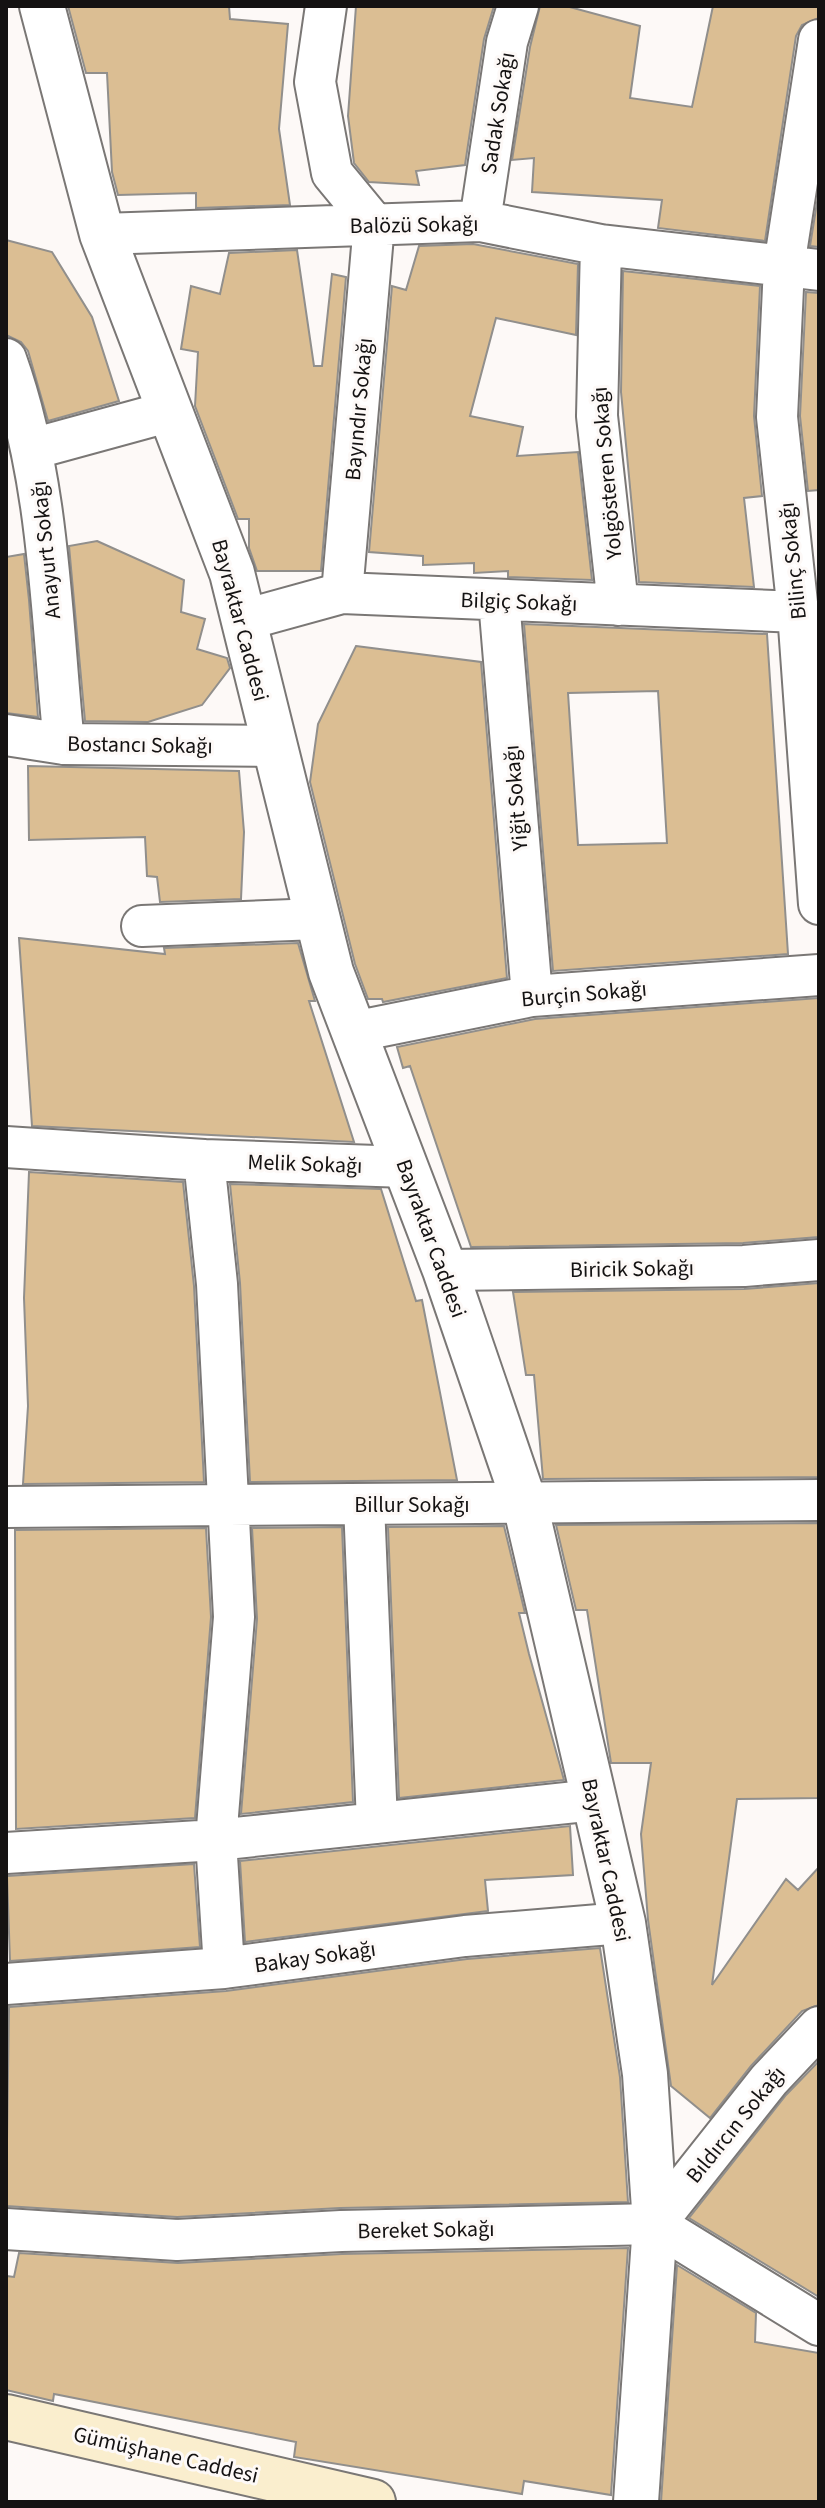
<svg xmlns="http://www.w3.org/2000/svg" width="825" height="2508" font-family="'Source Sans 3',sans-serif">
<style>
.building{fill:#dbbe93;stroke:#918f8c;stroke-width:2;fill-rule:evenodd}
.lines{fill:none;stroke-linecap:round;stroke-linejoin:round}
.minor-casing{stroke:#7a7775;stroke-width:44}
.tertiary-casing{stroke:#7a7775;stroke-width:48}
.secondary-casing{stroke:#7a7775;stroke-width:48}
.minor{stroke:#fff;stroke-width:40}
.tertiary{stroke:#fff;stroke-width:44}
.secondary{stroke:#faeece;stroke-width:44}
.labels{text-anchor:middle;stroke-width:6;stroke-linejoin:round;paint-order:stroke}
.street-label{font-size:22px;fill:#141212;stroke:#fdf9f7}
</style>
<rect width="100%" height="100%" fill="#fdf9f7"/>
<path class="building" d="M 68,6 L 229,6 L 230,19 L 288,24 L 279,129 L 290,205 L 196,208 L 196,193 L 118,195 L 112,172 L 107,73 L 86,73 Z
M 356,6 L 494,6 L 484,39 L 465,165 L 416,171 L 419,185 L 369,182 L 354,163 L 348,116 Z
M 540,6 L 566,6 L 640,26 L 630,98 L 692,107 L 713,6 L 819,6 L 819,18 L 802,25 L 796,36 L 765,241 L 658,228 L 662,200 L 532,192 L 534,158 L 512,160 L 530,47 Z
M 819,190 L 819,247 L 810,246 Z
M 6,240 L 52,252 L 92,317 L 119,401 L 48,421 L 28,351 L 21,342 L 6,335 Z
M 473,244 L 578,264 L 576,335 L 496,318 L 470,416 L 523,427 L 517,456 L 578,452 L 592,580 L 508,577 L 508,571 L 474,573 L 474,563 L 423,565 L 423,556 L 369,552 L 392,286 L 406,290 L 419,246 Z
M 297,250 L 314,366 L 322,366 L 332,274 L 346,277 L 321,571 L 257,571 L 249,548 L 249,519 L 238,519 L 195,406 L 198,352 L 181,349 L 191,286 L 220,294 L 229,253 Z
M 623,271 L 760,286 L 754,416 L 762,496 L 744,498 L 754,587 L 639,582 L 621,392 Z
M 806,292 L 819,293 L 819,490 L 808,491 L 800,416 Z
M 97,541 L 184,580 L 181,612 L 205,619 L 197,649 L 227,658 L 230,668 L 202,705 L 148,722 L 85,721 L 69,546 Z
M 24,554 L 29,600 L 38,717 L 6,713 L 6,557 Z
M 524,624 L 767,634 L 788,954 L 553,971 ZM 658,691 L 667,843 L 578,845 L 568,693 Z
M 356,646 L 481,662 L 507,978 L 383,1002 L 382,999 L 368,999 L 355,964 L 310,782 L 318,724 Z
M 28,766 L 239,771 L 244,832 L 241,899 L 160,902 L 157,877 L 147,876 L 145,837 L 29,840 Z
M 19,938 L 165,954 L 164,948 L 298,943 L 315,1001 L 309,1001 L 354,1142 L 32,1126 Z
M 819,998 L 819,1237 L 743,1243 L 471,1247 L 410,1066 L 403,1068 L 397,1047 L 535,1019 Z
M 29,1172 L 183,1182 L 194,1286 L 204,1482 L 23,1484 L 28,1406 L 24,1298 Z
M 230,1184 L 381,1189 L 416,1301 L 422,1300 L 457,1480 L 250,1482 L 240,1283 Z
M 819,1283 L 819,1477 L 543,1479 L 534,1375 L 526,1375 L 513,1292 L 744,1289 Z
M 819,1523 L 819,1798 L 737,1799 L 712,1985 L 786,1879 L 798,1890 L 819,1867 L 819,2005 L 802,2011 L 751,2066 L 710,2118 L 671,2086 L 648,1920 L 641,1834 L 651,1763 L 611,1763 L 587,1610 L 576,1610 L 556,1525 Z
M 504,1526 L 525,1613 L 519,1613 L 529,1654 L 564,1780 L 399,1798 L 388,1527 Z
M 342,1527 L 353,1802 L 241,1814 L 257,1619 L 252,1528 Z
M 206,1528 L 211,1617 L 195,1818 L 16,1829 L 15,1530 Z
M 570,1826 L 573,1875 L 485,1880 L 488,1911 L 245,1942 L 240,1861 Z
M 194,1864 L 200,1947 L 10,1961 L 7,1876 Z
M 600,1948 L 620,2077 L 628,2202 L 340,2208 L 177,2217 L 6,2206 L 9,2007 L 226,1991 L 467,1959 Z
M 819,2061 L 819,2297 L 689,2218 L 786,2095 Z
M 628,2248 L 611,2495 L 524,2481 L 522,2494 L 294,2457 L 296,2442 L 54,2394 L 53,2401 L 6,2390 L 6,2276 L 14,2277 L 19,2253 L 178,2263 L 342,2254 Z
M 677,2265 L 756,2313 L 755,2342 L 819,2353 L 819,2502 L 661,2502 Z"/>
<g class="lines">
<g class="minor-casing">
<path id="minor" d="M 326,6 L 315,82 L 332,173 L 374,224 L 342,593
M 819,40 L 784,266 L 777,417 L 798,612 L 819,904
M 480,221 L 507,42 L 518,6
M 102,234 L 480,221 L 601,245 L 819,270
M 601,245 L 597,416 L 618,605
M 6,359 C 50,481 51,616 64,744
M 32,449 L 171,411
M 499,600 L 532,996
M 244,620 L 342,593 L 798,612
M 6,735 L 64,744 L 274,746
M 142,926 L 317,919
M 353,1032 L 532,996 L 819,975
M 6,1147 L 204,1160 L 217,1284 L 234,1617 L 216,1840 L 224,1968
M 204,1160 L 406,1167
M 445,1270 L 744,1266 L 819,1260
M 364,1504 L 377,1823
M 6,1507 L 819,1500
M 6,1853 L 216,1840 L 595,1800
M 6,1984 L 224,1968 L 465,1936 L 623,1923
M 655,2224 L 769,2080 L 819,2027
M 6,2229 L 177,2240 L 341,2231 L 655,2224 L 819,2325"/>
</g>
<g class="tertiary-casing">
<path id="tertiary" d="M 42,6 L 102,234 L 232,573 L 331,972 L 445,1270 L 525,1504 L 623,1923 L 645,2074 L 655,2224 L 636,2502"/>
</g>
<g class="secondary-casing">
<path id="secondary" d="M 6,2417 L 373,2502"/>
</g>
<use href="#minor" class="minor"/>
<use href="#tertiary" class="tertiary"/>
<use href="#secondary" class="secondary"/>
</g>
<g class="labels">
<g class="street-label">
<text transform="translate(497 113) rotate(-81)" y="8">Sadak Sokağı</text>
<text transform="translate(414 224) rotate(-1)" y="8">Balözü Sokağı</text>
<text transform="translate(358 409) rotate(-85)" y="8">Bayındır Sokağı</text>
<text transform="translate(606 473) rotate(-95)" y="8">Yolgösteren Sokağı</text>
<text transform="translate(45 550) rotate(-96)" y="8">Anayurt Sokağı</text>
<text transform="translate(792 561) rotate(-96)" y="8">Bilinç Sokağı</text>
<text transform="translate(519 601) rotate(2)" y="8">Bilgiç Sokağı</text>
<text transform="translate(241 620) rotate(75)" y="8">Bayraktar Caddesi</text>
<text transform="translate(140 744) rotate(1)" y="8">Bostancı Sokağı</text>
<text transform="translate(515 798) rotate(-95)" y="8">Yiğit Sokağı</text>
<text transform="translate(584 993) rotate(-5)" y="8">Burçin Sokağı</text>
<text transform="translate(305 1163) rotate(2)" y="8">Melik Sokağı</text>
<text transform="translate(432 1238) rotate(70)" y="8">Bayraktar Caddesi</text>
<text transform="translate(632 1268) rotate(-1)" y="8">Biricik Sokağı</text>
<text x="412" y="1512">Billur Sokağı</text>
<text transform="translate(607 1860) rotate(78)" y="8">Bayraktar Caddesi</text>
<text transform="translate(315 1956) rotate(-8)" y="8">Bakay Sokağı</text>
<text transform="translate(735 2124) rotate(-51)" y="8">Bıldırcın Sokağı</text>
<text transform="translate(426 2229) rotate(-1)" y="8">Bereket Sokağı</text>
<text transform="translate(166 2454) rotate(13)" y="8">Gümüşhane Caddesi</text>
</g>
</g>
<rect width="825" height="2508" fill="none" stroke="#141212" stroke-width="16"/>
</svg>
